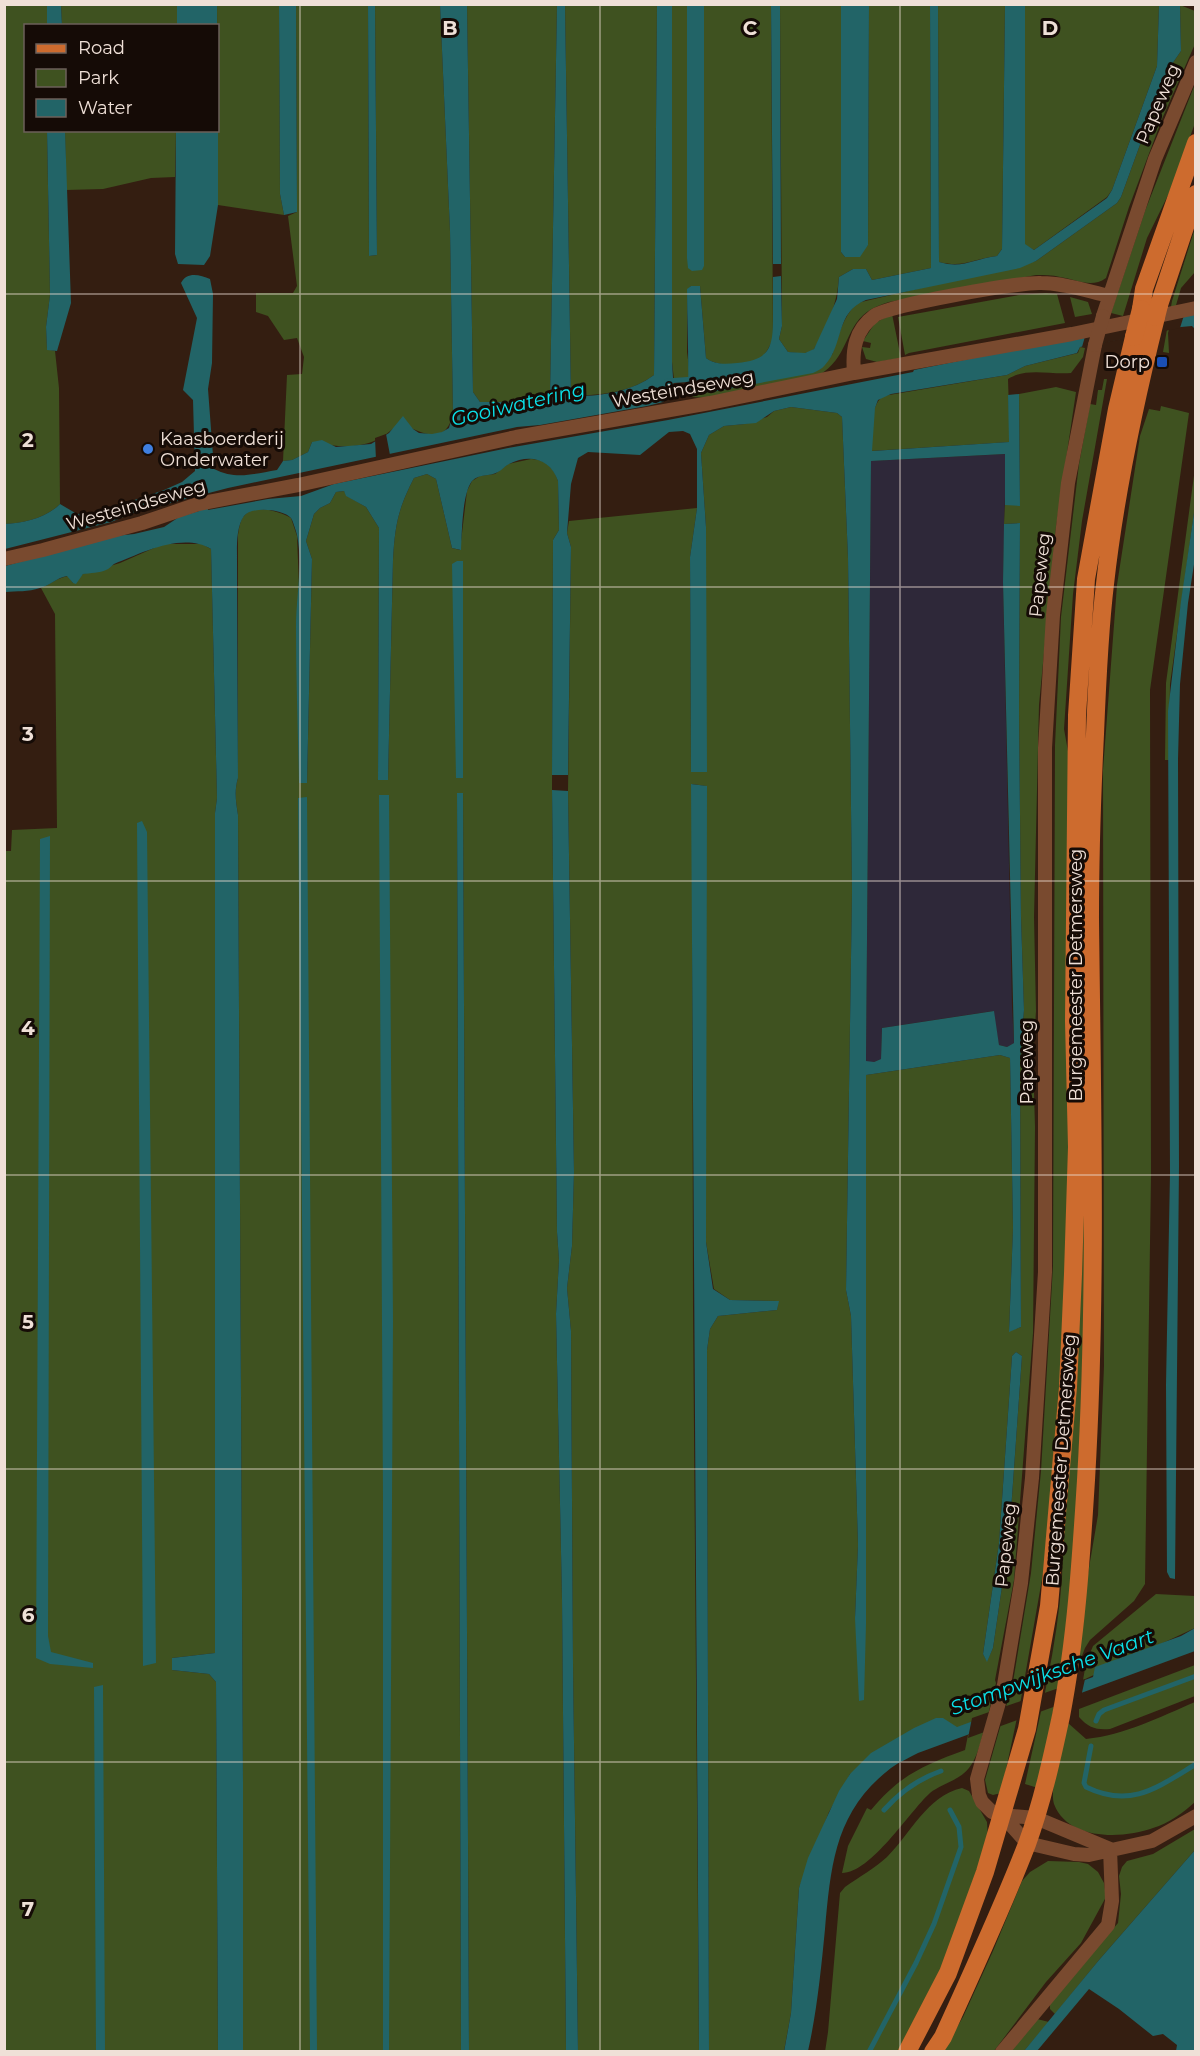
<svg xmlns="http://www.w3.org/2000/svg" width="1200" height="2056" font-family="Montserrat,sans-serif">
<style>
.industrial{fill:#2e2839}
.green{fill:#3f5220;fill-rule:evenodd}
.water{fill:#226467}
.pier{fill:#341e11}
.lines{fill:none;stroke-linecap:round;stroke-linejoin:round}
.stream{stroke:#226467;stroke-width:5}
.minor{stroke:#794a2f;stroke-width:14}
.primary{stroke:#cd6b2e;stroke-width:18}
.minor-bridge{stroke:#794a2f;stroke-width:14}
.primary-bridge{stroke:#cd6b2e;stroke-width:18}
.grid{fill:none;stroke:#efe0d7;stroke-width:1.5;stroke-opacity:0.55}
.transit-dot{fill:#1a4fb4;stroke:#150b06;stroke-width:2}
.shop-dot{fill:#3f7fe0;stroke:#150b06;stroke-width:2}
.labels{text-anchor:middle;stroke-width:6;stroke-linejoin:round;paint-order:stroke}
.street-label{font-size:18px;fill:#efe0d7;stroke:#150b06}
.poi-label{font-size:18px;fill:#efe0d7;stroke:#150b06;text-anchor:end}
.water-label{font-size:20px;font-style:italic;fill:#0be0e8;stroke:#150b06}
.grid-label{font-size:20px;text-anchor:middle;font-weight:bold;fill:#efe0d7;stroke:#150b06;stroke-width:6;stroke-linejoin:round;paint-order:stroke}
</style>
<rect width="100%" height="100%" fill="#341e11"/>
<path class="industrial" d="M 1006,454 L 1003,582 L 1012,1006 L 1014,1043 L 1007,1047 L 999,1045 L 993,1011 L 882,1028 L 881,1059 L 874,1062 L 866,1062 L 871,461 Z"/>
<path class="green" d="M 4,5 L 47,5 L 47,25 L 26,26 L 26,130 L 47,131 L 50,295 L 46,327 L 47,349 L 55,351 L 59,388 L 60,504 C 46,518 24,523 5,524 Z
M 61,5 L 177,5 L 177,25 L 62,25 Z
M 217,5 L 279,5 L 280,194 L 284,215 L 218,205 Z
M 296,5 L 368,5 L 369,256 L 377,255 L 375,5 L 440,5 L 450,231 L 453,413 C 446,448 421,432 399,423 C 373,450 347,449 312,442 L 308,452 L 292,460 L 283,461 L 287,375 L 302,374 L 304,357 L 297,338 L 284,340 L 268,316 L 256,312 L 256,293 L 293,293 L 297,286 L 288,216 L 297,212 L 297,204 Z
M 467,5 L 557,5 L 550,395 L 507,402 L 480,402 L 473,392 Z
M 565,5 L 657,5 L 654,375 C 630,393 600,395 571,396 Z
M 672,5 L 687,5 L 688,268 L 704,266 L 704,5 L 771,5 L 773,339 C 770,345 767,352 763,356 C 750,366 718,368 706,358 L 700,286 L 691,286 L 687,290 L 687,352 L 690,375 L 689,378 L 674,379 L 672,362 Z
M 780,5 L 841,5 L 841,252 L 845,257 L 868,245 L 869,5 L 930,5 L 931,268 L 872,280 L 866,269 L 853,269 L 839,277 C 837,305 828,325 814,349 C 808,355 797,353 788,352 L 779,339 L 782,326 Z
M 938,5 L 1005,5 L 1002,249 L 997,256 C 972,259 965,268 939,262 Z
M 1025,5 L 1159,5 L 1157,66 L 1112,190 L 1107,197 L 1034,250 L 1025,245 Z
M 1180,5 L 1195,11 L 1195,44 L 1162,119 L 1129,207 L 1106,278 C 1091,289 1076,279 1060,277 C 1052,275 1044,275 1036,275 L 889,302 C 882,304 874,307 867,312 C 844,329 849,357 818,376 L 705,398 L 693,397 L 688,393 L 712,392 L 832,355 C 838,336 843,317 857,303 L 1036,261 L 1117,203 L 1121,197 L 1141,142 L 1146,120 L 1172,64 L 1181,51 Z
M 1195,84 L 1195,123 L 1172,187 L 1147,238 L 1123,316 L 1111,313 L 1145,211 Z
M 65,131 L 176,131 L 175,177 L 151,178 L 103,189 L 66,190 Z
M 1195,228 L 1195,272 L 1181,288 L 1168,333 L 1169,353 L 1163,352 L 1172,301 Z
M 1046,293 L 1057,294 L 1065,323 L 909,353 L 905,355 L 898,317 L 1019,295 Z
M 1070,297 L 1088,302 L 1092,314 L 1075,317 Z
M 892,314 L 901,358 L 877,362 L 866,359 L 862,347 L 870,348 L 871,343 L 863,341 L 875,323 Z
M 1080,347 L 1085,348 L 1083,357 L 1071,373 C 1050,375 1027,367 1008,379 L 1010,442 L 871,451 C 872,434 869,407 883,396 L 1007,375 L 1025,366 L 1078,353 Z
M 1104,379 L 1107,379 L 1082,521 L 1073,594 L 1064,729 L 1071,768 L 1069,1129 L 1064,1373 L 1045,1562 L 1021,1699 L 1001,1793 L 993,1795 L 988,1793 L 985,1780 L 1013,1682 L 1031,1573 L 1041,1471 L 1053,1266 L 1055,745 L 1061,617 L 1079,464 L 1090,404 L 1096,405 L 1098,390 L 1102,390 Z
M 1056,387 L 1076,392 L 1056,527 L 1039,705 L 1034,917 L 1036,1011 L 1033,1058 L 1035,1127 L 1033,1333 L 1014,1580 L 995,1680 L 996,1683 L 988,1715 L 850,1774 L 829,1812 L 799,1888 L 791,2013 L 784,2051 L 709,2051 L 707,1350 L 710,1329 L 718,1316 L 777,1310 L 778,1301 L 730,1300 L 714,1289 L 706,1242 L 706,786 L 692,784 L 693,1306 L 699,2051 L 578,2051 L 573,1664 L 571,1331 L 567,1288 L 572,1246 L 574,1172 L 568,791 L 571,547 L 567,533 L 569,521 L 697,508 L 690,557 L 691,771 L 706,772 L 706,527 L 701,453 L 709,435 L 724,426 L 745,424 L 767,417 L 774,411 L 791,407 L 837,413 L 842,417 L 848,558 L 852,891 L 846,1290 L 851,1316 L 858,1545 L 855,1618 L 865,1623 L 866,1075 L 1000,1055 L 1010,1058 L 1013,1228 L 1009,1331 L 1021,1327 L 1020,1062 L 1024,1010 L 1021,917 L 1019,711 L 1020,523 L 1004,524 L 1005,505 L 1020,505 L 1019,394 ZM 1016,1352 L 1022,1356 L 1009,1539 L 993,1648 L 987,1661 L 983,1654 L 999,1543 L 1012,1356 Z
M 1161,406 L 1189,413 L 1150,690 L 1151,1176 L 1145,1584 L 1134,1601 L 1090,1640 L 1085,1648 L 1074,1677 L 1083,1603 L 1098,1515 L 1104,1366 L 1103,770 L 1117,585 L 1140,436 L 1149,409 L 1160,411 Z
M 531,459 C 545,459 554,468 558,481 L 559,530 L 553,540 L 552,790 L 557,1232 L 559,1260 L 556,1314 L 562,1599 L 566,2051 L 469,2051 L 463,793 L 457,793 L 461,2051 L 243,2051 L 243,1782 L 238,815 C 236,802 234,791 238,778 L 238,535 C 239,529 240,520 244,516 C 253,503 281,512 291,518 L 297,536 L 307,783 L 312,559 L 306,541 L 314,514 L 320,508 L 330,503 L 336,492 L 344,491 L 347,496 L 366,507 L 379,528 L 378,780 L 388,780 L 393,560 C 395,525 398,509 414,478 L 427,474 L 436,479 L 452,548 L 460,550 L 467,491 L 472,481 L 480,476 L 495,474 L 508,464 Z
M 1195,468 L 1195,506 L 1170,684 L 1169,760 L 1165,760 L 1166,683 Z
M 163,544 L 202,544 L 211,549 L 217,798 L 215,813 L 215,1653 L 172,1658 L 172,1670 L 209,1674 L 216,1682 L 218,2051 L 5,2051 L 4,851 L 11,851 L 12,830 L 57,828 L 55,614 L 41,588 C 51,584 57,578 68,576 L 73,583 L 83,574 L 120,563 Z
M 1084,844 L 1085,1398 L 1068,1636 L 1038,1788 L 1025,1784 C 1040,1716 1057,1647 1062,1578 Z
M 1156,1594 L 1195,1596 L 1195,1628 L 1083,1680 L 1086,1663 L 1093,1646 Z
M 1195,1665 L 1195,1696 L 1110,1729 C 1096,1730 1089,1728 1079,1717 L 1079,1709 Z
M 1195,1702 L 1195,1802 C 1183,1813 1169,1823 1153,1828 C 1123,1839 1068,1841 1054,1804 C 1049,1788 1063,1741 1068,1723 L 1086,1739 C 1124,1735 1160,1717 1195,1702 Z
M 984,1729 C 981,1742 977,1758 969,1768 C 960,1780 941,1784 930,1793 C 909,1812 871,1873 842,1873 L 848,1846 L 867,1808 L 871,1810 C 900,1775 924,1765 965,1750 L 968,1735 Z
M 962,1788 L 969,1791 L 987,1822 L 988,1840 L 955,1936 L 928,1998 L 898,2051 L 825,2052 L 828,2032 L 840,1893 L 845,1887 C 859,1877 875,1868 887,1857 C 911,1833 927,1796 962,1788 Z
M 1195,1829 L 1195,1850 L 1099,1960 L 1055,2014 L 1050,2009 L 1050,2003 L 1118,1923 L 1121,1894 L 1119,1876 L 1122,1867 L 1127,1861 L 1153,1854 Z
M 1048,1861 L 1079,1862 L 1088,1864 L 1098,1872 L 1104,1883 L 1106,1897 L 1081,1943 L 1046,1982 L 994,2051 L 942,2052 L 963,2017 L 993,1951 L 1022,1881 L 1030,1872 Z
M 1037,2019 L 1049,2022 L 1024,2051 L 1008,2052 Z"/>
<path class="water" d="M 47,5 L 61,5 L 62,25 L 47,25 Z
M 177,5 L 217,5 L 217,25 L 177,25 Z
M 279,5 L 296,5 L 297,204 L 297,212 L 284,215 L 280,194 Z
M 368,5 L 375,5 L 377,255 L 369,256 Z
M 440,5 L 467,5 L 473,392 L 480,402 L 507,402 L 550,395 L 557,5 L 565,5 L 571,396 C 599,397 631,392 654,375 L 657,5 L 672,5 L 672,362 L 674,393 L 663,402 L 647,406 L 540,425 L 517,427 L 228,488 L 205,494 L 208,510 L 268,499 L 301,496 L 334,484 L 508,448 L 668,420 L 913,372 L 914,370 L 1195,313 L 1195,329 L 1192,326 L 1181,327 L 1080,347 L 1077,353 L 1025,366 L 1007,375 L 891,394 L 878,400 L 875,408 L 872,451 L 1009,442 L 1008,395 L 1019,394 L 1020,506 L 1005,505 L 1005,454 L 871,461 L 866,1061 L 874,1062 L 881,1059 L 882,1028 L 994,1011 L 999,1045 L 1007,1047 L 1014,1043 L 1003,582 L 1004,524 L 1020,523 L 1019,711 L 1021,917 L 1024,1010 L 1020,1062 L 1021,1327 L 1009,1332 L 1013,1228 L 1010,1058 L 1000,1055 L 866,1075 L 866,1624 L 864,1700 L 859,1701 L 855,1618 L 858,1545 L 851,1316 L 846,1290 L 852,891 L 848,558 L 842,417 L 837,413 L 791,407 L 774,411 L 756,423 L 724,426 L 709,435 L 701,453 L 706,527 L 707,772 L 691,772 L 690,557 L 697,508 L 697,449 L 690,434 L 683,431 L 669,432 L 640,455 L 588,452 L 578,458 L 571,484 L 567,533 L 571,547 L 568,775 L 552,775 L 553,540 L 559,530 L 558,481 C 551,459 530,453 509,464 C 505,466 502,470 498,472 C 489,477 480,473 472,481 C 462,494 462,533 461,550 L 452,548 L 436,479 L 427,474 L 414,478 C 398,509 395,525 393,560 L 388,780 L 378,780 L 379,528 L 366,507 L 346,496 L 344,491 L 336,492 L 330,503 L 320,508 L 314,514 L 306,541 L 312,559 L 307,783 L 299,783 C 298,731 296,679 296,627 C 296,597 303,565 297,535 C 296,531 293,521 291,518 C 283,509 251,506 244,516 C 236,527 237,547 237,560 L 238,778 C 234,791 236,802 238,815 L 243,1782 L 243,2051 L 218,2051 L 216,1682 L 209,1674 L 172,1670 L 172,1658 L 215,1653 L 215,813 L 217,798 L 211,549 C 182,532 142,553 114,564 C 111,566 109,569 106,570 C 100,573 90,573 83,574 L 76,584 L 73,583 L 67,576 C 56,578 51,585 40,588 C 28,592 17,591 5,592 L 5,566 L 115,536 L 134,534 L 164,527 L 179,517 L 199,511 L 197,496 L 133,513 L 111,522 L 5,549 L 4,524 C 24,523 46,518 60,504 L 77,514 L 99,512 L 164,490 L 182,482 L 195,471 L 193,400 L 183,390 L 197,318 L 181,283 C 187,271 200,275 210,279 L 213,294 L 212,363 L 208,389 L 214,469 C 236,480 253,474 277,470 L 283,461 L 292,460 L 308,452 L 312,442 L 322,440 L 336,447 L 371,444 L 389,433 L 403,416 L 413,429 L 419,433 L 432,434 L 442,432 L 449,428 L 453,413 L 450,231 Z
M 687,5 L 704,5 L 704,266 L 702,270 L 692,271 L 688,268 L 687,258 Z
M 771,5 L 780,5 L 781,264 L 773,264 Z
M 841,5 L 869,5 L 868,245 L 860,257 L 845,257 L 841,252 Z
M 930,5 L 938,5 L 939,262 C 963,269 973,259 997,256 L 1002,249 L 1005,5 L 1025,5 L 1025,244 L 1034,250 L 1107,198 L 1112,190 L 1157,66 L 1159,5 L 1180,5 L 1181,51 L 1172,64 L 1146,120 L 1141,142 L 1121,197 L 1117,203 L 1036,261 L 1020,268 L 866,300 C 835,312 844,345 825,365 C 822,369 817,371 813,373 L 712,392 L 688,393 C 689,359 687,324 687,289 L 691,286 L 700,286 L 706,358 C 715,365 726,364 737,363 C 772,360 773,345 773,315 C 773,302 773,289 773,277 L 781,276 L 782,326 L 779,339 L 788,352 L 805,353 L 814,349 L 837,299 L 839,277 L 853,269 L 866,269 L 872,280 L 931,268 Z
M 218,30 L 218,205 L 210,256 L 204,265 L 178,264 L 175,254 L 176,131 L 218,130 Z
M 47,131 L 65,131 L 71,303 L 57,351 L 47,350 L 46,327 L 50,295 Z
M 1195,506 L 1195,558 L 1188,603 L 1180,684 L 1178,759 L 1179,1166 L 1175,1579 L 1170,1578 L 1167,1572 L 1166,1385 L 1170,1173 L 1168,711 L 1181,601 Z
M 457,561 L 463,561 L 463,778 L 456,778 L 452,564 Z
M 691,784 L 707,786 L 706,1242 L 713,1289 L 730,1300 L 779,1301 L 777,1310 L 718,1316 L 710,1329 L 707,1350 L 709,2052 L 699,2051 Z
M 552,790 L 568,791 L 574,1172 L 572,1246 L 567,1288 L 571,1331 L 573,1664 L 578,2052 L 566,2051 L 562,1599 L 556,1314 L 559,1260 L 557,1232 Z
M 457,793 L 463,793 L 469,2052 L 461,2051 Z
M 379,795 L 389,795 L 393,1321 L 389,2052 L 383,2051 L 383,1501 Z
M 307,797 L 317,2051 L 317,2052 L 310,2051 L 298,798 Z
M 142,821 L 147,832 L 156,1663 L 143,1666 L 137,823 Z
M 50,836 L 48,1636 L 51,1652 L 93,1663 L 93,1668 L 50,1664 L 36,1658 L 40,839 Z
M 1016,1352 L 1022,1356 L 1009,1539 L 993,1648 L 987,1662 L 983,1654 L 999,1543 L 1012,1356 Z
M 1195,1628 L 1195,1651 L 918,1753 C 909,1758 899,1762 891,1768 C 835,1811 831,1864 825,1929 C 821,1970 817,2011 808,2051 L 784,2052 L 791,2013 L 799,1888 L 808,1858 L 839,1791 L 850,1774 L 871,1753 L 914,1728 L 936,1718 L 943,1718 L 957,1727 L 1093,1677 L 1095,1667 L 1181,1636 Z
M 103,1685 L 105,2051 L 96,2052 L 94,1687 Z
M 1195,1850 L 1195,2051 L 1176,2051 L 1177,2045 L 1163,2034 L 1153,2036 L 1119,2009 L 1089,1989 L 1037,2051 L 1024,2051 L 1099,1960 Z"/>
<path class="pier" d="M 1185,312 L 1180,328 L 1082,347 L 1086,333 Z
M 386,434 L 390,455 L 393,457 L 376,460 L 375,438 Z
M 1085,1679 L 1081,1697 L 968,1738 L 972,1718 Z"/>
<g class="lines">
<path class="stream" d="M 667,381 L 694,379
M 1096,1721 L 1099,1714 L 1104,1710 L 1196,1676
M 1091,1746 L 1084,1783 L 1086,1787 C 1131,1809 1158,1787 1196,1764
M 884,1810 C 900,1792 918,1779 941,1771
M 869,2052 L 916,1963 L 934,1924 L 961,1847 L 959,1827 L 950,1810"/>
<path class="minor" d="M 1103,316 L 1155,159 L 1196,62
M 1095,345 L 1068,483 L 1053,615 L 1045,748 L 1045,1272 L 1032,1478 L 1021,1583 L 1004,1685 L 977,1779 L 979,1795 L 982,1802 L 992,1812 L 1002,1815 L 1036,1818 L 1110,1849
M 854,373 C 852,350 855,330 874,316 C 888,305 1020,282 1041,283 C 1064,283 1087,291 1109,296
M 4,559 L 43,550 L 142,523 L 198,504 L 298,485 L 516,437 L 710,403 L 854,373 L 1072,334 L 1196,308
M 1002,1815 L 1027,1843 L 1074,1854 L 1089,1855 L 1152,1841 L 1196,1816
M 1002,2052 L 1108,1925 L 1112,1901 L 1110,1849"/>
<path class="primary" d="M 1159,305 L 1196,194
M 1141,309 L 1144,289 L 1196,143
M 907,2052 L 948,1973 L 985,1872 L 1027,1729 L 1049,1606 L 1068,1387 L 1073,1274 L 1077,1147 L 1074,1021 L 1077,715 L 1086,579 L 1117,409 L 1134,337
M 933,2052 L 943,2037 C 972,1973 1002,1909 1027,1844 C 1042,1803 1052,1758 1061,1716 C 1076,1639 1081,1559 1086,1480 C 1097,1293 1092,1106 1090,918 C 1090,857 1092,795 1095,734 C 1097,684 1099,634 1105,584 C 1115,494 1134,405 1156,317"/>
<path class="minor-bridge" d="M 1095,345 L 1103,316"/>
<path class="primary-bridge" d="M 1156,317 L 1159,305
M 1134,337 L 1141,309"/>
</g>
<path class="grid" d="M 300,4 L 300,2052M 600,4 L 600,2052M 900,4 L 900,2052M 4,294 L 1196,294M 4,587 L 1196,587M 4,881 L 1196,881M 4,1175 L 1196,1175M 4,1469 L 1196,1469M 4,1762 L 1196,1762"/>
<rect class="transit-dot" x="1156" y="356" width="12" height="12" rx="3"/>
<circle class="shop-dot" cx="148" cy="449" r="6"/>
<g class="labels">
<g class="street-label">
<text transform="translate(1158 104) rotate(-67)" y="6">Papeweg</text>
<text transform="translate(683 389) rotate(-10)" y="6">Westeindseweg</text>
<text transform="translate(136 505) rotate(-16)" y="6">Westeindseweg</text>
<text transform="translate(1040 575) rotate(-84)" y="6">Papeweg</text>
<text transform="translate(1076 975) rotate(-90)" y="6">Burgemeester Detmersweg</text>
<text transform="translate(1027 1062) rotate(-90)" y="6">Papeweg</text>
<text transform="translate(1061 1460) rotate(-86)" y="6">Burgemeester Detmersweg</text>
<text transform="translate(1006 1545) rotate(-84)" y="6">Papeweg</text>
</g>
<g class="poi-label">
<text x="1150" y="368">Dorp</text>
<text x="160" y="445" text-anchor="start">Kaasboerderij<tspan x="160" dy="21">Onderwater</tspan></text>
</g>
<g class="water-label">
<text transform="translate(518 404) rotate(-13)" y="7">Gooiwatering</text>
<text transform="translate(1052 1672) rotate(-20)" y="7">Stompwijksche Vaart</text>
</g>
</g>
<g class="grid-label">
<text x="450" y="35">B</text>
<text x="750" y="35">C</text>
<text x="1050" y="35">D</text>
<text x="28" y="447">2</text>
<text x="28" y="741">3</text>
<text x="28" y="1035">4</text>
<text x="28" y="1329">5</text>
<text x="28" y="1622">6</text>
<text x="28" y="1916">7</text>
</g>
<rect width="1200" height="2056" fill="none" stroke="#efe0d7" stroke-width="12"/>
<rect x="24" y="24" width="195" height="108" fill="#150b06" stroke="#6c605a" stroke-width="1.5"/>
<rect x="36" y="44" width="30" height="9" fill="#cd6b2e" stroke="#6c605a" stroke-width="1.5"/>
<text x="78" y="54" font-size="18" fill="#efe0d7">Road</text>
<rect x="36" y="69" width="30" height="18" fill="#3f5220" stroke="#6c605a" stroke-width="1.5"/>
<text x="78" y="84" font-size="18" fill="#efe0d7">Park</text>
<rect x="36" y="99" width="30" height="18" fill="#226467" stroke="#6c605a" stroke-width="1.5"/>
<text x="78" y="114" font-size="18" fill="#efe0d7">Water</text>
</svg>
